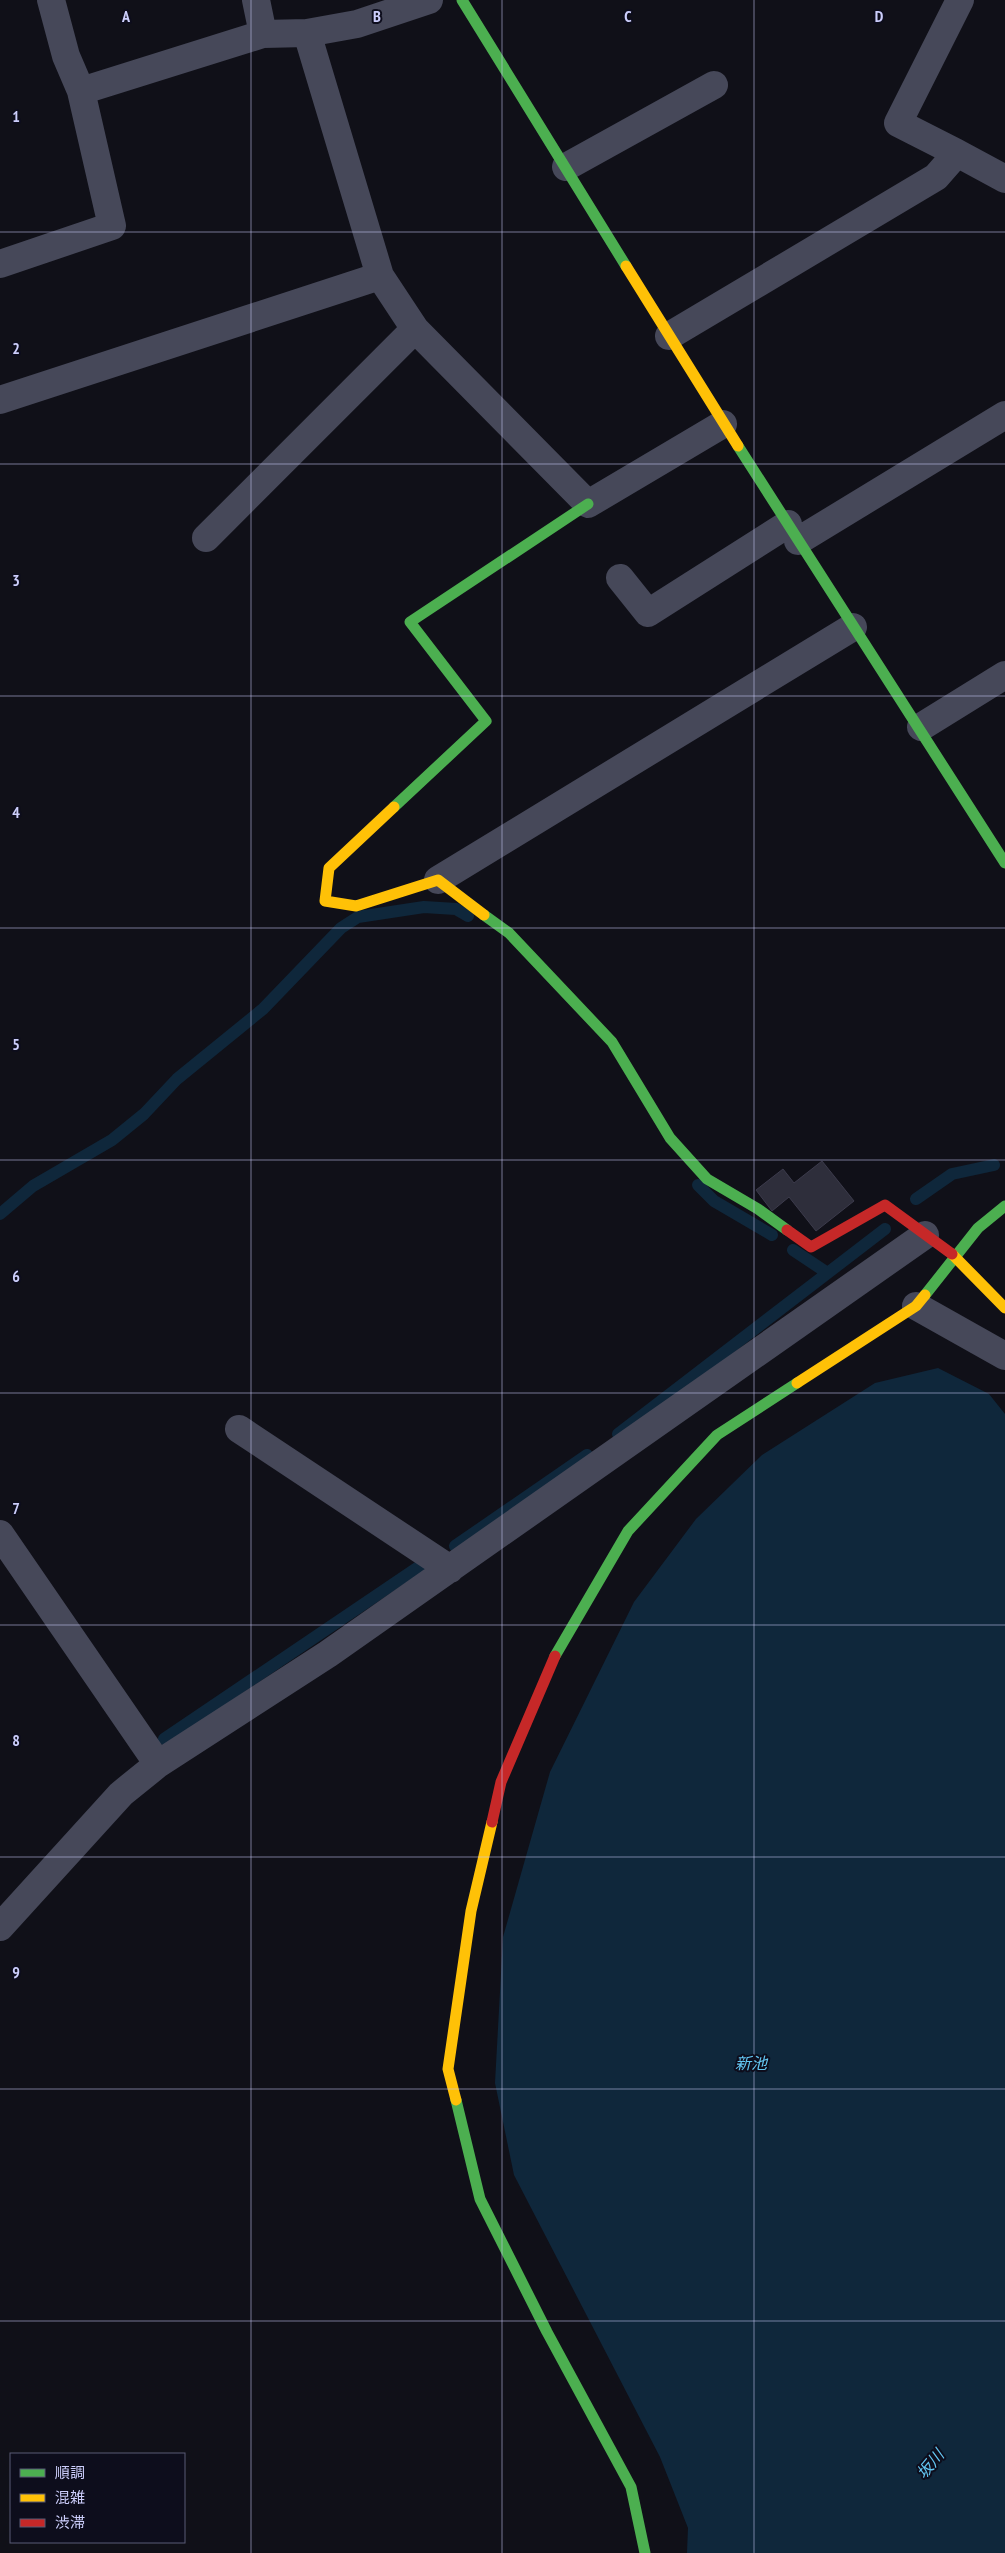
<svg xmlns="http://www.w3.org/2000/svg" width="1005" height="2553" font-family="'PT Sans Narrow','Noto Sans JP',sans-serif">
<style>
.water{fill:#0f273b}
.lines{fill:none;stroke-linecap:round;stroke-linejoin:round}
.stream{stroke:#0f273b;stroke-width:12}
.building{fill:#2e2e3b;stroke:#3c3b4c}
.street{stroke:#464859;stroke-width:28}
.fast{stroke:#4caf50;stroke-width:11}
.slow{stroke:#ffc107;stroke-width:11}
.jam{stroke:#c62828;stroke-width:11}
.grid{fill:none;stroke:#cccefb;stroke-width:1;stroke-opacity:0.55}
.labels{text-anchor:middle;stroke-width:4;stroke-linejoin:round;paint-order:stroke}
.water-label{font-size:16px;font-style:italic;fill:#63c6f2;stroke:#0d0d1c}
.grid-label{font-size:16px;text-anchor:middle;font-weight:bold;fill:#cccefb;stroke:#0d0d1c;stroke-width:4;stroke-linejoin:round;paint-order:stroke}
</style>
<rect width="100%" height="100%" fill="#101018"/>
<path class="water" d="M 938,1368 L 989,1394 L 1005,1414 L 1005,2553 L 687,2553 L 688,2528 L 660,2457 L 514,2175 L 495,2083 L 503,1937 L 550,1772 L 634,1602 L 696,1519 L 762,1455 L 875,1383 Z"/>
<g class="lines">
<path class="stream" d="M 698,1185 L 714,1201 L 772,1235
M 916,1199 L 952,1174 L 994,1165
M 0,1214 L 33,1186 L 112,1140 L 144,1114 L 177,1079 L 263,1009 L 341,928 L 358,917 L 424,907 L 456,909 L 468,916
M 793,1250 L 826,1272
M 618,1434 L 885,1229
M 455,1546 L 587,1455
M 164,1739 L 420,1566"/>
</g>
<path class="building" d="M 822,1161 L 854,1201 L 816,1231 L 789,1197 L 772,1211 L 756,1190 L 783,1169 L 794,1183 Z"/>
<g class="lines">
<path class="street" d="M 256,0 L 263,34 L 307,33 L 357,24 L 429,0
M 307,33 L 380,276 L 415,329 L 588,504 L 723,424
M 81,91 L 263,34
M 957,153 L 1005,179
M 566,167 L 714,85
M 0,264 L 112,226 L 81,91 L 66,56 L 51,0
M 669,336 L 936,177 L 957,153 L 898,123 L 960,0
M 0,400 L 380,276
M 206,538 L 415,329
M 798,541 L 1005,415
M 620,578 L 648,613 L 788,524
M 921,727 L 1005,675
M 438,880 L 853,627
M 916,1306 L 1005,1356
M 239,1429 L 450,1569
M 0,1534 L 158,1764
M 0,1927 L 121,1794 L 158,1764 L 328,1654 L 925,1235"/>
<path class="fast" d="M 462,0 L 626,266
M 738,446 L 1005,863
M 394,807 L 486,721 L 410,622 L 588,504
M 484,915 L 509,933 L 612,1042 L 670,1138 L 707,1179 L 758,1209 L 787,1230
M 925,1295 L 978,1228 L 1005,1206
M 555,1656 L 628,1531 L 717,1435 L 797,1383
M 456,2100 L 480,2199 L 547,2332 L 631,2487 L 645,2553"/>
<path class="slow" d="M 626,266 L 738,446
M 394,807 L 329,868 L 325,901 L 356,906 L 438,880 L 484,915
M 952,1254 L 1005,1308
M 797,1383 L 916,1306 L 925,1295
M 456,2100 L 448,2069 L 471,1911 L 492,1822"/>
<path class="jam" d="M 787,1230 L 811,1247 L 885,1205 L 952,1254
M 492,1822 L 501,1782 L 555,1656"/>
</g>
<path class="grid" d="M 251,0 L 251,2553M 502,0 L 502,2553M 754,0 L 754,2553M 0,232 L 1005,232M 0,464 L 1005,464M 0,696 L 1005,696M 0,928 L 1005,928M 0,1160 L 1005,1160M 0,1393 L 1005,1393M 0,1625 L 1005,1625M 0,1857 L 1005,1857M 0,2089 L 1005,2089M 0,2321 L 1005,2321"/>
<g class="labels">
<g class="water-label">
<text x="751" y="2069">新池</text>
<text transform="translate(930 2464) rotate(-50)" y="6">坂川</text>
</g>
</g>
<g class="grid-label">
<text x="126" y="22">A</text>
<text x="377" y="22">B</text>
<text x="628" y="22">C</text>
<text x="879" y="22">D</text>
<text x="16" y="122">1</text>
<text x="16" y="354">2</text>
<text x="16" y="586">3</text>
<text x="16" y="818">4</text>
<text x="16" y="1050">5</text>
<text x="16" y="1282">6</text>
<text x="16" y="1514">7</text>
<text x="16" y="1746">8</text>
<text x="16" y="1978">9</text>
</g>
<rect x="10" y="2453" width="175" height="90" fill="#0d0d1c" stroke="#595a75"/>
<rect x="20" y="2469" width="25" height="8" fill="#4caf50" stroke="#595a75"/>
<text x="55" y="2478" font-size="15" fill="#cccefb">順調</text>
<rect x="20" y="2494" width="25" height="8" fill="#ffc107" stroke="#595a75"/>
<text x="55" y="2503" font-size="15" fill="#cccefb">混雑</text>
<rect x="20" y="2519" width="25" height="8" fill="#c62828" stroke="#595a75"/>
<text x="55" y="2528" font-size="15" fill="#cccefb">渋滞</text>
</svg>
